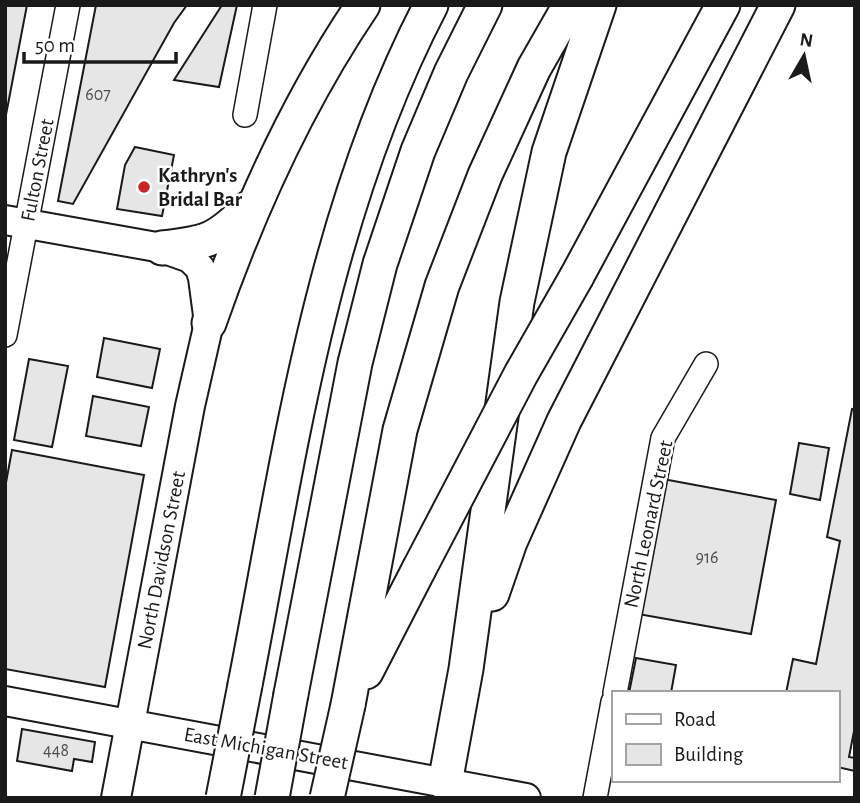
<svg xmlns="http://www.w3.org/2000/svg" width="860" height="803" font-family="'Alegreya Sans',sans-serif">
<style>
.building{fill:#e6e6e6;stroke:#1a1a1a;stroke-width:2}
.lines{fill:none;stroke-linecap:round;stroke-linejoin:round}
.minor-casing{stroke:#1a1a1a;stroke-width:26}
.major-casing{stroke:#1a1a1a;stroke-width:32}
.highway-casing{stroke:#1a1a1a;stroke-width:37}
.minor{stroke:#fff;stroke-width:23}
.major{stroke:#fff;stroke-width:28}
.highway{stroke:#fff;stroke-width:33}
.highway-bridge-casing{stroke:#1a1a1a;stroke-width:37;stroke-linecap:butt}
.highway-bridge{stroke:#fff;stroke-width:33}
.poi-dot{fill:#c62828;stroke:#fff;stroke-width:2.5}
.labels{text-anchor:middle;stroke-width:5;stroke-linejoin:round;paint-order:stroke}
.number-label{font-size:18px;fill:#4d4d4d}
.street-label{font-size:21px;fill:#1a1a1a;stroke:#fff}
.poi-label{font-size:21px;font-weight:bold;fill:#1a1a1a;stroke:#fff;text-anchor:start}
</style>
<rect width="100%" height="100%" fill="#fff"/>
<path class="building" d="M 5,5 L 27,5 L 5,120 Z
M 96,5 L 187,5 L 174,23 L 73,204 L 58,201 Z
M 222,5 L 237,5 L 219,87 L 174,80 Z
M 135,147 L 174,155 L 162,216 L 117,209 L 125,165 Z
M 104,338 L 160,349 L 152,388 L 97,377 Z
M 29,359 L 68,366 L 52,447 L 14,440 Z
M 93,396 L 149,407 L 141,446 L 86,436 Z
M 852,409 L 855,410 L 855,726 L 849,757 L 855,758 L 855,771 L 837,767 L 837,693 L 786,693 L 793,659 L 816,664 L 840,541 L 827,537 Z
M 799,443 L 829,448 L 820,500 L 790,494 Z
M 12,450 L 144,475 L 105,687 L 5,669 L 5,488 Z
M 663,479 L 776,500 L 751,634 L 638,614 Z
M 636,658 L 676,665 L 671,693 L 629,693 Z
M 22,729 L 95,742 L 92,762 L 74,759 L 72,771 L 17,761 Z"/>
<g class="lines">
<g class="minor-casing">
<path id="minor" d="M 245,115 L 265,5
M 5,335 L 68,5
M 615,693 L 663,438 L 706,364
M 595,798 L 613,702"/>
</g>
<g class="major-casing">
<path id="major" d="M 5,220 L 162,248 L 190,258 L 200,268 L 203,278 L 209,323 L 190,406 L 116,798
M 5,701 L 526,798"/>
</g>
<g class="highway-casing">
<path id="highway" d="M 162,248 C 208,243 217,240 250,207
M 577,276 L 723,5
M 209,323 C 248,211 296,104 363,5
M 492,594 L 510,542 L 564,421 L 778,5
M 366,672 L 419,569
M 245,685 C 290,454 321,216 431,5
M 291,694 L 355,363 L 380,264 L 418,151 L 451,73 L 485,5
M 348,705 L 400,430 L 442,286 L 485,175 L 534,68 L 570,5
M 445,783 L 466,669 L 517,302 L 549,152 L 599,5"/>
</g>
<use href="#minor" class="minor"/>
<use href="#major" class="major"/>
<use href="#highway" class="highway"/>
<g class="highway-bridge-casing">
<path id="highway-bridge" d="M 419,569 L 521,374 L 577,276
M 223,798 L 245,685
M 272,798 L 291,694
M 327,798 L 348,705"/>
</g>
<use href="#highway-bridge" class="highway-bridge"/>
</g>
<circle class="poi-dot" cx="144" cy="187" r="7"/>
<g class="labels">
<g class="number-label">
<text x="98" y="100">607</text>
<text x="707" y="563">916</text>
<text x="56" y="756">448</text>
</g>
<g class="street-label">
<text transform="translate(37 170) rotate(-79)" y="7">Fulton Street</text>
<text transform="translate(648 524) rotate(-78)" y="7">North Leonard Street</text>
<text transform="translate(161 560) rotate(-79)" y="7">North Davidson Street</text>
<text transform="translate(266 748) rotate(10)" y="7">East Michigan Street</text>
</g>
<g class="poi-label">
<text x="158" y="182">Kathryn's<tspan x="158" dy="24">Bridal Bar</tspan></text>
</g>
</g>
<rect width="860" height="803" fill="none" stroke="#1a1a1a" stroke-width="14"/>
<rect x="612" y="691" width="228" height="91" fill="#ffffff" stroke="#a3a3a3" stroke-width="2"/>
<rect x="626" y="714" width="35" height="10" fill="#ffffff" stroke="#a3a3a3" stroke-width="2"/>
<text x="674" y="726" font-size="21" fill="#1a1a1a">Road</text>
<rect x="626" y="744" width="35" height="21" fill="#e6e6e6" stroke="#a3a3a3" stroke-width="2"/>
<text x="674" y="761" font-size="21" fill="#1a1a1a">Building</text>
<g transform="translate(804 56) rotate(9)" stroke="#ffffff" stroke-width="5" paint-order="stroke">
<path d="M0-5L12 26L0 18L-12 26Z" fill="#1a1a1a"/>
<text y="-10" font-size="19" font-weight="bold" text-anchor="middle" fill="#1a1a1a">N</text>
</g>
<path d="M24 52v10h152v-10" fill="none" stroke="#1a1a1a" stroke-width="3.5"/>
<text x="35" y="52" font-size="21" fill="#1a1a1a" stroke="#ffffff" stroke-width="5" paint-order="stroke">50 m</text>
</svg>
